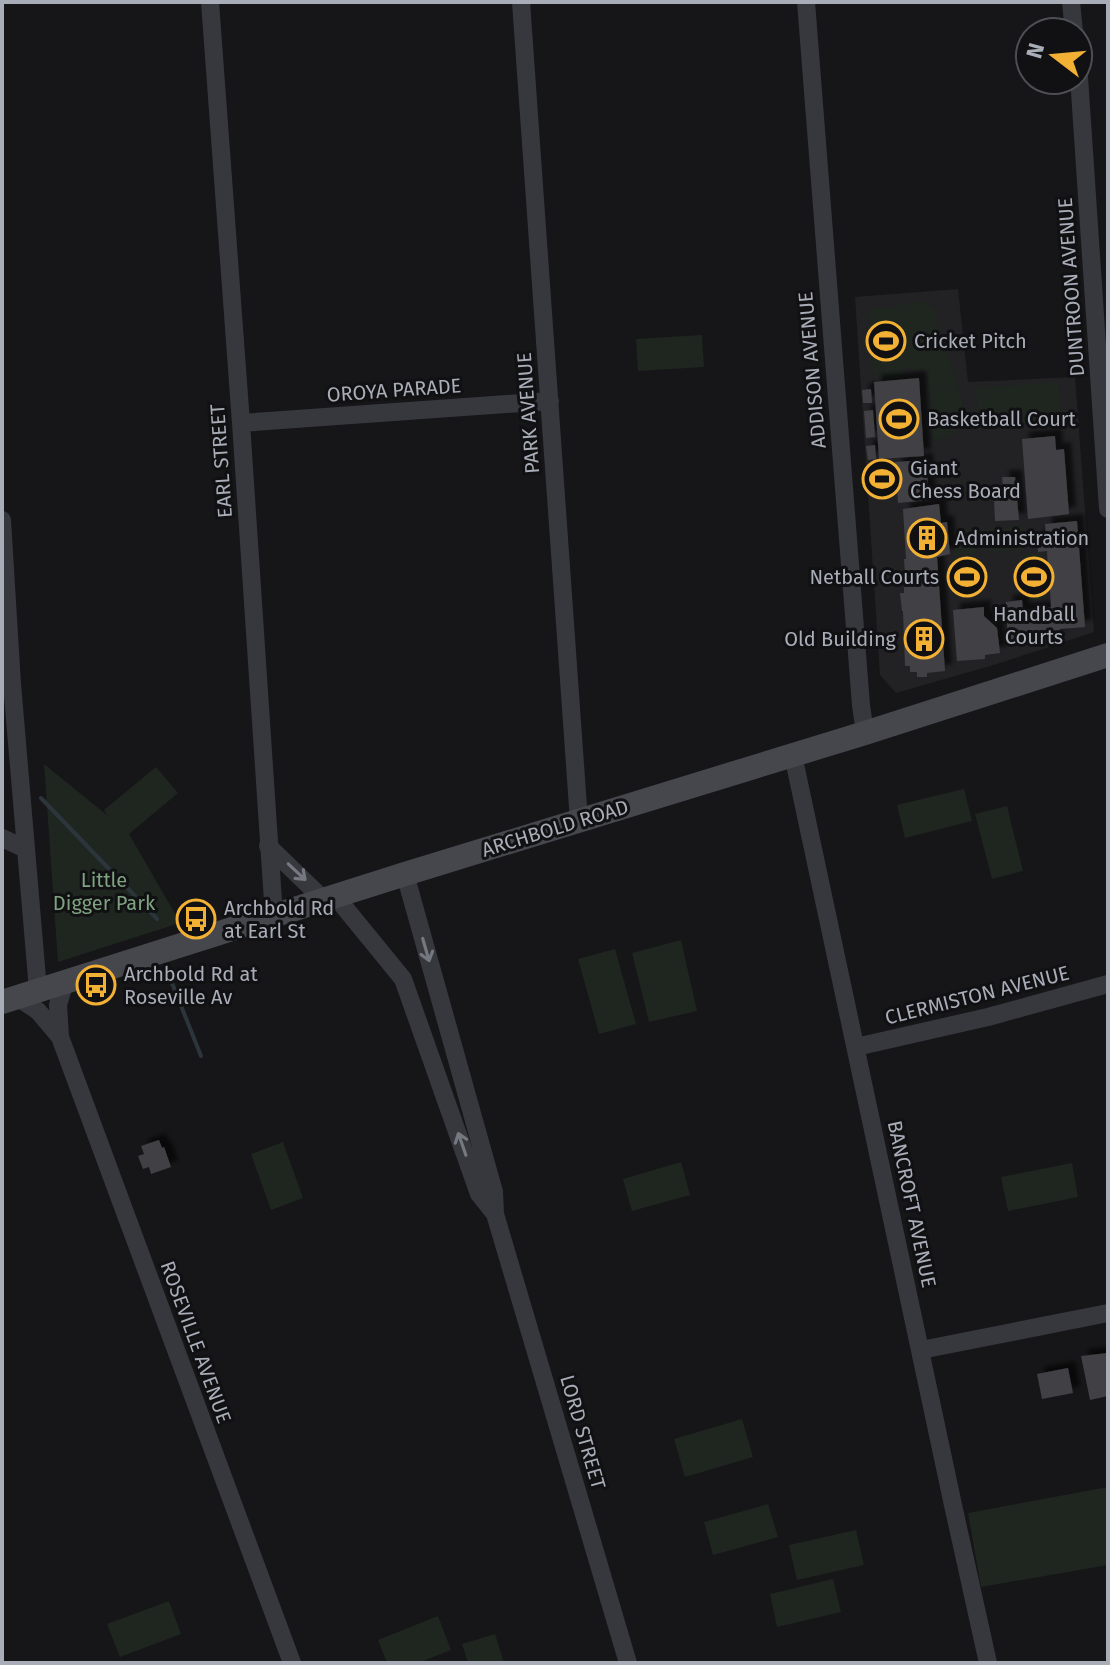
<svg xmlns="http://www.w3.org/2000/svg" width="1110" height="1665" font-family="'Fira Sans',sans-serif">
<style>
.built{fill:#222225}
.green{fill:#1e261f}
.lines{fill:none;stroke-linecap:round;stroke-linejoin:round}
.stream{stroke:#2c353c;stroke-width:4}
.building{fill:#404145;filter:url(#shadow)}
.street{stroke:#37383d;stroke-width:18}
.secondary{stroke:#45474d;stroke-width:24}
.oneway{stroke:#757881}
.labels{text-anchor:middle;stroke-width:6;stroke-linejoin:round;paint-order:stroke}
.street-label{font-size:20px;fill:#a8adb8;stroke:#111113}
.poi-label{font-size:20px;fill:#a8adb8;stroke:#111113;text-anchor:start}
.park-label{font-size:20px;fill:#7fa381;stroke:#111113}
</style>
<defs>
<filter id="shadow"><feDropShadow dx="7" dy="-7" stdDeviation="2" flood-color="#0009"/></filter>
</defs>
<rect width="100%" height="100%" fill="#161618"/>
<path class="built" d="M 958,289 L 968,382 L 1075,377 L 1094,632 L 997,664 L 896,693 L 880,675 L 855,297 Z"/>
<path class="green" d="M 925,301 L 935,310 L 939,335 L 951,364 L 963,404 L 962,420 L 953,435 L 933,441 L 927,371 L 902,368 L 903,379 L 880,380 L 879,375 L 873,373 L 869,309 L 897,307 L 897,304 Z
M 702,335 L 704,367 L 638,371 L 636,339 Z
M 1058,382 L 1061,421 L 979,427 L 976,388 Z
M 892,464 L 893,491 L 871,491 L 870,467 Z
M 1023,526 L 1024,550 L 989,552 L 987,529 Z
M 975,529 L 976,554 L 954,555 L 952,531 Z
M 1039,553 L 1043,600 L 1027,601 L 1024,555 Z
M 977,556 L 980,596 L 957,597 L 954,558 Z
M 44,764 L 108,816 L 104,810 L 156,767 L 178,793 L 129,834 L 177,917 L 186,921 L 58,962 Z
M 964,789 L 972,821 L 905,838 L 897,805 Z
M 1007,806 L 1023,871 L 992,879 L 975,814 Z
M 681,940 L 697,1011 L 649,1022 L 632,953 Z
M 615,949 L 636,1024 L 599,1034 L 578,959 Z
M 283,1142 L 303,1198 L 271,1210 L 251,1154 Z
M 681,1162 L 690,1195 L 632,1211 L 623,1179 Z
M 1072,1163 L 1078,1197 L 1008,1211 L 1001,1177 Z
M 742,1419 L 753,1457 L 685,1477 L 674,1439 Z
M 1108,1487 L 1108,1565 L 981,1587 L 968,1513 Z
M 768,1504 L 778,1537 L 713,1555 L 704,1522 Z
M 856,1530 L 864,1565 L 797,1580 L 789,1545 Z
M 833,1579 L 841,1612 L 777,1627 L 770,1594 Z
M 169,1601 L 181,1634 L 120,1657 L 107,1624 Z
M 438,1616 L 451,1650 L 418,1663 L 387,1663 L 378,1640 Z
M 495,1634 L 504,1663 L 468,1663 L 462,1644 Z"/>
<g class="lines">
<path class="stream" d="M 41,798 L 157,919
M 170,978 L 201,1056"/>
</g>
<path class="building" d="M 919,378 L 924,456 L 879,459 L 874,382 Z
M 871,389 L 872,403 L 863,403 L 862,390 Z
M 873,410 L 875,437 L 866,438 L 864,411 Z
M 1055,436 L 1056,450 L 1064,449 L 1069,514 L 1028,519 L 1022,439 Z
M 875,445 L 876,459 L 868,460 L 866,446 Z
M 926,460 L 929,500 L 898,503 L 895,462 Z
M 1002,477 L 1015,477 L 1019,520 L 995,521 L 994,499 L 1004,498 Z
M 939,504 L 941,523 L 947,522 L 950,554 L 937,557 L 945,671 L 927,673 L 927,677 L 917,677 L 917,672 L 910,672 L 910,666 L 905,666 L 903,611 L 902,611 L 900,593 L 904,593 L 904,587 L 913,586 L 912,574 L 905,574 L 904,559 L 906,559 L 903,509 Z
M 1077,521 L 1085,627 L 1060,629 L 1060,635 L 1051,636 L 1051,641 L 1008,644 L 1006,602 L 1022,600 L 1023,610 L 1051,607 L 1050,590 L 1044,591 L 1044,584 L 1049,584 L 1047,551 L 1038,552 L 1037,535 L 1046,535 L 1045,524 Z
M 984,607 L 984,616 L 997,628 L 1000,653 L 985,655 L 985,659 L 957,661 L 953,610 Z
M 159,1140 L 162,1148 L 164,1147 L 171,1167 L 151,1174 L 149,1167 L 143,1169 L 138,1156 L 144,1154 L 141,1146 Z
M 1108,1353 L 1108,1396 L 1090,1400 L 1081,1356 Z
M 1068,1368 L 1073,1393 L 1042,1399 L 1037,1374 Z"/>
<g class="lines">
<path class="street" d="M 210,2 L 241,423 L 274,916
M 521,2 L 579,821
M 806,2 L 861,705 L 865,733
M 1071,2 L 1074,32
M 1078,62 L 1108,509
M 241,423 L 550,401
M 2,520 L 12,684 L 38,990
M 793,755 L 953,1505 L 988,1663
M 2,838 L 26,849
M 268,846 L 324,900
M 405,874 L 494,1192 L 495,1214 L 628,1663
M 336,897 L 403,979 L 479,1194 L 495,1214
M 65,981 L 58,1005 L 60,1037 L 292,1663
M 17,997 L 38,1011 L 60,1037
M 856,1047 L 988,1017 L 1108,984
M 921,1350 L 1108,1313"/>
<path class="secondary" d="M 2,1002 L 405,874 L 865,733 L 1108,655"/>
</g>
<defs><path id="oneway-shaft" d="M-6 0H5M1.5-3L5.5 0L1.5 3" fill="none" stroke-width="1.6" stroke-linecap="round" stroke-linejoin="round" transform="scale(2)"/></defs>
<g class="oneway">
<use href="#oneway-shaft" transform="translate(297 872) rotate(43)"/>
<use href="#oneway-shaft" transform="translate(426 950) rotate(74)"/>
<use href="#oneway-shaft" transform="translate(462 1144) rotate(-109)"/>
</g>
<defs>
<g id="stadium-ring" transform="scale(2)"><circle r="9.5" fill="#111113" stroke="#f2b134" stroke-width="1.5"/><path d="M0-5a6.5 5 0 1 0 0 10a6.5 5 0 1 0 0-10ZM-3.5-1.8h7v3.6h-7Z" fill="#f2b134"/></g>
<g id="building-ring" transform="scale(2)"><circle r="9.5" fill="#111113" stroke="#f2b134" stroke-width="1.5"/><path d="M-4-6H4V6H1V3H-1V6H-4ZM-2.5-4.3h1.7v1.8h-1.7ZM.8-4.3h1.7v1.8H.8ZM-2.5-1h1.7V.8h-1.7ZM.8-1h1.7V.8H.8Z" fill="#f2b134"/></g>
<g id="bus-ring" transform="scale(2)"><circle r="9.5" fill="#111113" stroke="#f2b134" stroke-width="1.5"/><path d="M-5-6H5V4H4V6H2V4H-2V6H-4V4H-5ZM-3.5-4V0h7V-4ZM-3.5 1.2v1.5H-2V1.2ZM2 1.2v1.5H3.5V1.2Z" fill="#f2b134"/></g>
</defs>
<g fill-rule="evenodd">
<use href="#stadium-ring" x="886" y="341"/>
<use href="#stadium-ring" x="899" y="419"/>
<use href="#stadium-ring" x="882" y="479"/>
<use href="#building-ring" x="927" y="538"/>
<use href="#stadium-ring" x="967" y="577"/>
<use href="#stadium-ring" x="1034" y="577"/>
<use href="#building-ring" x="924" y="639"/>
<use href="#bus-ring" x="196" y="919"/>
<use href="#bus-ring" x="96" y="985"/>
</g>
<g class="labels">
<g class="street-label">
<text transform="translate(1071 287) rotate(-94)" y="7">DUNTROON AVENUE</text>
<text transform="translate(812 370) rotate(-95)" y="7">ADDISON AVENUE</text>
<text transform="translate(394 390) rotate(-4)" y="7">OROYA PARADE</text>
<text transform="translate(528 413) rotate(-94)" y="7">PARK AVENUE</text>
<text transform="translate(221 461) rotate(-94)" y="7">EARL STREET</text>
<text transform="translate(555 828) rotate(-17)" y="7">ARCHBOLD ROAD</text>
<text transform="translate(977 995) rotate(-14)" y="7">CLERMISTON AVENUE</text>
<text transform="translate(912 1204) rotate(78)" y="7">BANCROFT AVENUE</text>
<text transform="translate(196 1342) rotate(70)" y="7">ROSEVILLE AVENUE</text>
<text transform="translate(583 1432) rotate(74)" y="7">LORD STREET</text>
</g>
<g class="poi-label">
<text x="914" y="348">Cricket Pitch</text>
<text x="927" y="426">Basketball Court</text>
<text x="910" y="475">Giant<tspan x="910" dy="23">Chess Board</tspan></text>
<text x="955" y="545">Administration</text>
<text x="939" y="584" text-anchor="end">Netball Courts</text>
<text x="1034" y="621" text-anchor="middle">Handball<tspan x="1034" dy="23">Courts</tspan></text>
<text x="896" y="646" text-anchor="end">Old Building</text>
<text x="224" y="915">Archbold Rd<tspan x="224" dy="23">at Earl St</tspan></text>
<text x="124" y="981">Archbold Rd at<tspan x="124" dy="23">Roseville Av</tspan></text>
</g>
<g class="park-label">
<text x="104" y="887">Little<tspan x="104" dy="23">Digger Park</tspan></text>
</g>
</g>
<rect width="1110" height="1665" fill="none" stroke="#a8adb8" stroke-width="8"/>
<g transform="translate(1054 56) rotate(286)"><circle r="38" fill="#111113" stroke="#4d4f55" stroke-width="2"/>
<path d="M0-6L14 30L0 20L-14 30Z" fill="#f2b134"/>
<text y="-12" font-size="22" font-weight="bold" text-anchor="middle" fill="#a8adb8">N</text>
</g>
</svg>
